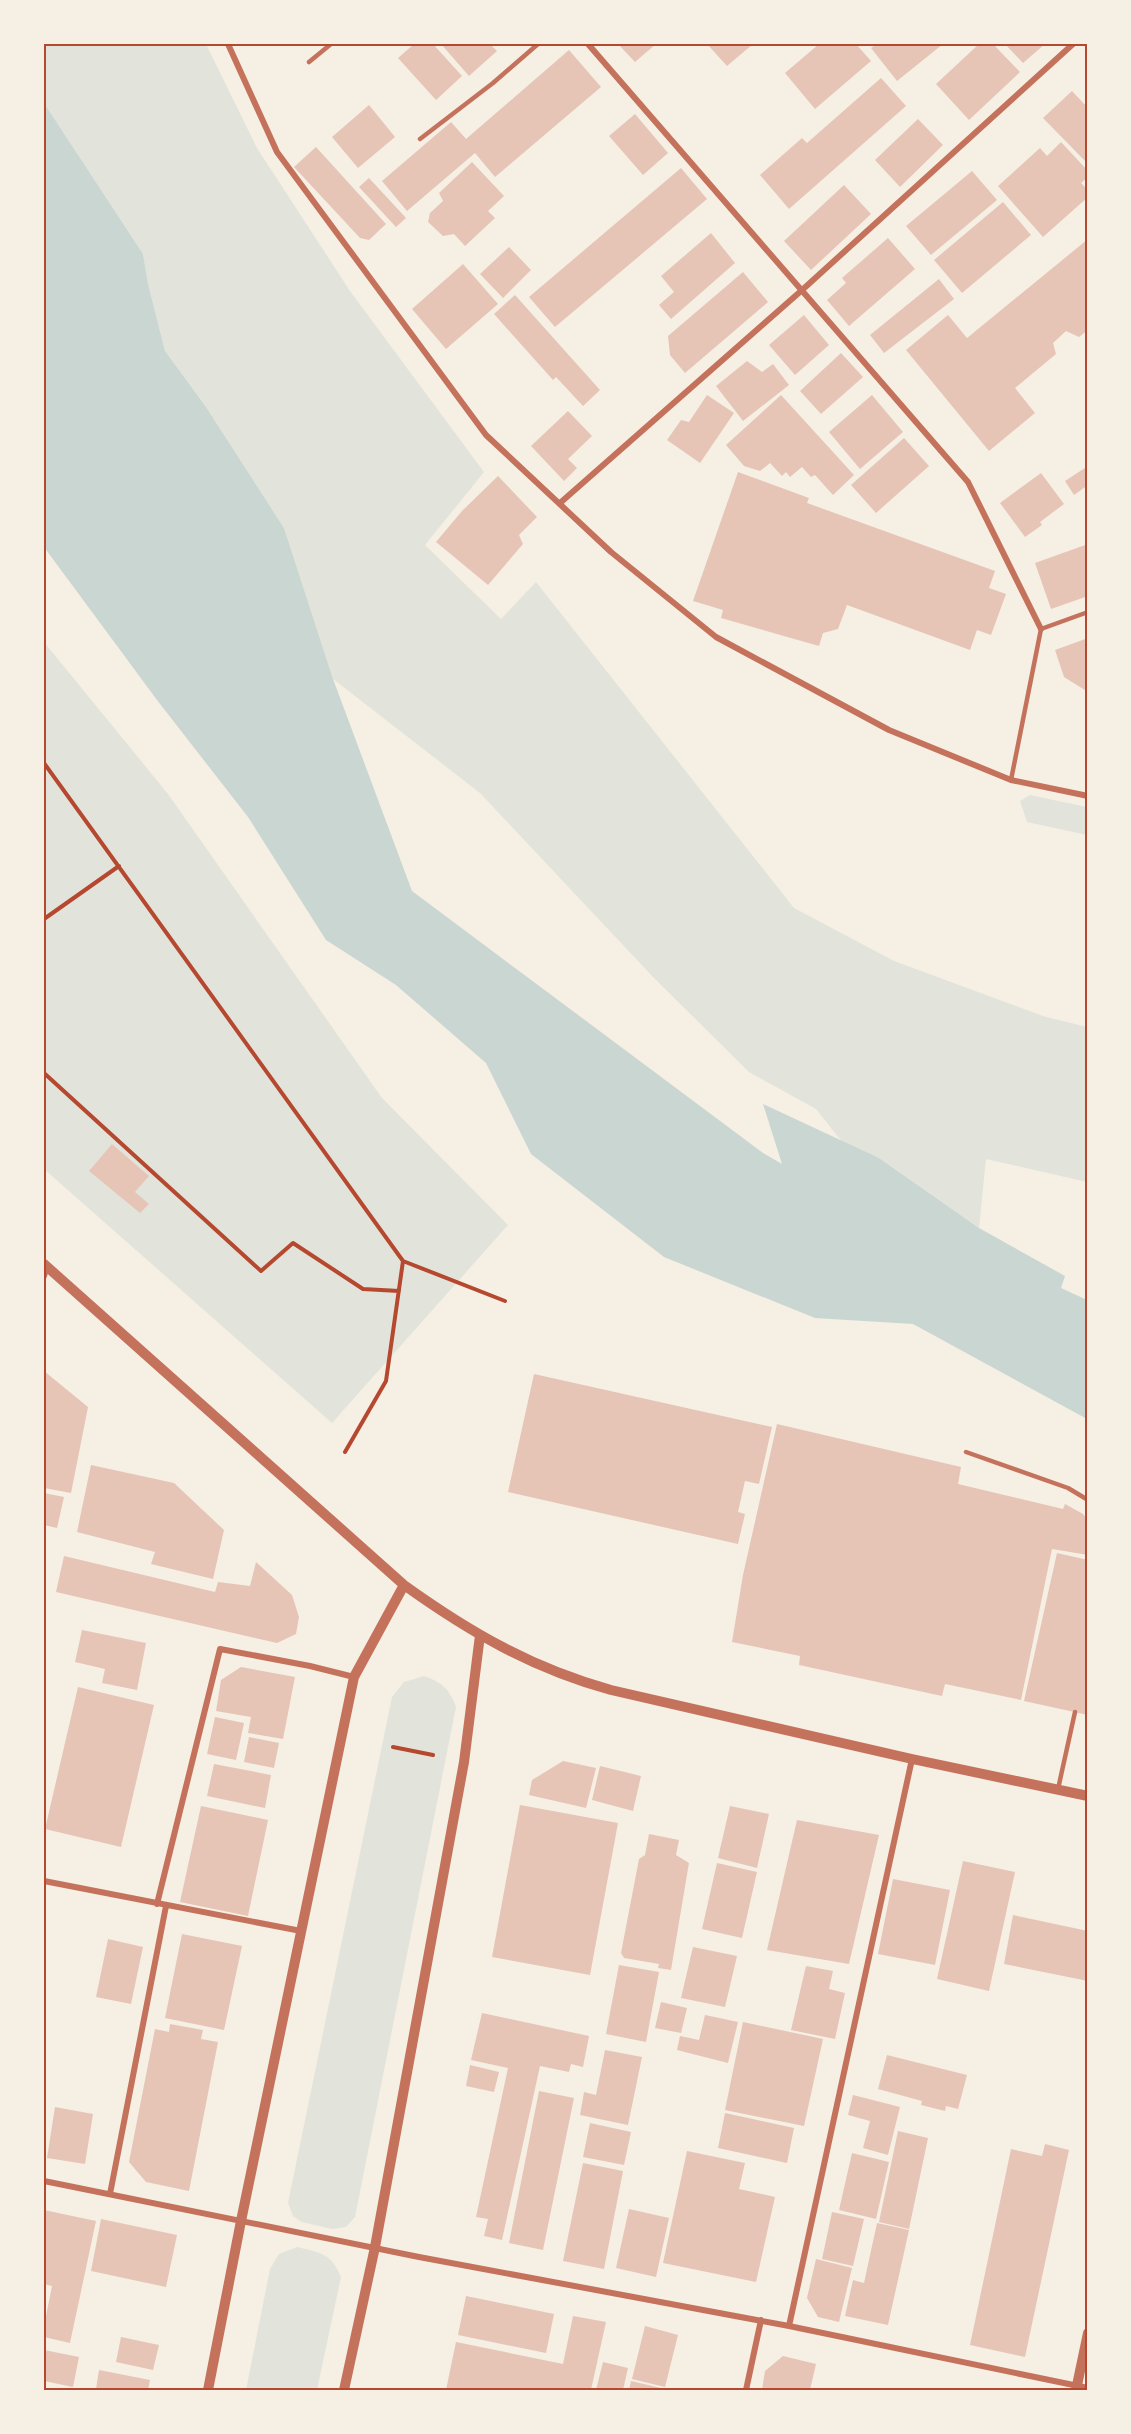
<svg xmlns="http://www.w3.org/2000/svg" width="1131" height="2434" font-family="Commissioner,sans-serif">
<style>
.green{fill:#e2e4dc}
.water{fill:#c9d6d2}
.building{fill:#e6c5b7}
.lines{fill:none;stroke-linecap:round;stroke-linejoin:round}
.path{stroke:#b5482f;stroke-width:4}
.service{stroke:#c5725c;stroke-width:4.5}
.minor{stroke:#c5725c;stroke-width:6}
.tertiary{stroke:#c5725c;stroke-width:10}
.neatline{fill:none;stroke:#b5482f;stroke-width:2}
</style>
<rect width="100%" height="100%" fill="#f6efe4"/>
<path class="green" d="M 44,44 L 206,44 L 257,148 L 350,291 L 484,472 L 425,545 L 501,619 L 536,582 L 794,908 L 894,961 L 1043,1016 L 1087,1027 L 1087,1182 L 986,1159 L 979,1228 L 879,1158 L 843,1143 L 816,1109 L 749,1072 L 653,977 L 480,793 L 333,679 L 284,528 L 206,407 L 165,351 L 148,284 L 143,254 L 44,103 Z
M 44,642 L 168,794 L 382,1098 L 508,1225 L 332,1423 L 44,1169 Z
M 1030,795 L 1087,807 L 1087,835 L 1027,822 L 1020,801 Z
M 424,1676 C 441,1682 450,1689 456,1707 L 355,2217 L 346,2227 L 332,2229 L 302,2222 L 293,2216 L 288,2203 L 392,1697 L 404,1682 Z
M 297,2247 C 321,2253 331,2253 341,2277 L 317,2390 L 246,2390 L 270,2269 L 279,2254 Z"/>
<path class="water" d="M 44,103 L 143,254 L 148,284 L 165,351 L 206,407 L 284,528 L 333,679 L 412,891 L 763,1153 L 782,1164 L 763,1104 L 879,1158 L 979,1228 L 1065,1276 L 1061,1288 L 1087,1300 L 1087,1419 L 913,1324 L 815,1318 L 664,1257 L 531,1154 L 486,1063 L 396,985 L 326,940 L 248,817 L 157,700 L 44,547 Z"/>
<path class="building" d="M 414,44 L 433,44 L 462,76 L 436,100 L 398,58 Z
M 441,44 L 490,44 L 497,51 L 469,76 Z
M 618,44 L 656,44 L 635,62 Z
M 707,44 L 753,44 L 727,66 Z
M 819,44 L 856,44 L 871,61 L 815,109 L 785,73 Z
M 877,44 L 943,44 L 897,81 L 871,48 Z
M 979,44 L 993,44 L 1020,72 L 969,120 L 936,84 Z
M 1005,44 L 1045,44 L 1023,63 Z
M 569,50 L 601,87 L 495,177 L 475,153 L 407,211 L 382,181 L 451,122 L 466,139 Z
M 881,78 L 906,106 L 789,209 L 760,175 L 802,138 L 807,143 Z
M 1072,91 L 1088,108 L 1088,164 L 1043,118 Z
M 369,105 L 395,137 L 358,168 L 332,137 Z
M 635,114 L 668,153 L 643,175 L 609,136 Z
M 918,119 L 943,145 L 900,187 L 875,160 Z
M 1061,142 L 1088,171 L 1088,177 L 1081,183 L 1088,190 L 1088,197 L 1043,237 L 998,186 L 1040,148 L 1047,156 Z
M 316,147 L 386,224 L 369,240 L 360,238 L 294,167 Z
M 472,162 L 504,196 L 488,211 L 495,218 L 465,246 L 454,234 L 443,236 L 428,222 L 430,213 L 443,201 L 439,193 Z
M 681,168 L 707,199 L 555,327 L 529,297 Z
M 972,171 L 997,200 L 931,255 L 906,226 Z
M 369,178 L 406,218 L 396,227 L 359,187 Z
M 844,185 L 871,214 L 811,270 L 784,241 Z
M 1003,202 L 1031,235 L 962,293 L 934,260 Z
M 711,233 L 735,263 L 671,319 L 659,305 L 674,292 L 661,276 Z
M 888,238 L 915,269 L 849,326 L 827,300 L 846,283 L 842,278 Z
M 1088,239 L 1088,330 L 1079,337 L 1066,331 L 1053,343 L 1056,354 L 1015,388 L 1035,413 L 989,451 L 906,350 L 948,315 L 967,338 Z
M 509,247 L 531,270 L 503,298 L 480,274 Z
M 463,264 L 498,304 L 446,349 L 412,309 Z
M 743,272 L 768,302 L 685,373 L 670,355 L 668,336 Z
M 939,279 L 954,299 L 884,353 L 870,335 Z
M 515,295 L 600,390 L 583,406 L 556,377 L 553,380 L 494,314 Z
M 804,315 L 829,345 L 795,375 L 769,345 Z
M 841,353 L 863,377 L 821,414 L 800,391 Z
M 747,361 L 762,372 L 773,364 L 789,385 L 743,421 L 716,386 Z
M 707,395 L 734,413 L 700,463 L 667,440 L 681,420 L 689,422 Z
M 781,395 L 854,475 L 833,495 L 815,475 L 811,477 L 802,467 L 790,477 L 786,472 L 782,476 L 770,463 L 760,471 L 744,466 L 726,445 Z
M 872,395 L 903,432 L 860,469 L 829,432 Z
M 568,411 L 592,436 L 568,459 L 577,468 L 564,481 L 531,446 Z
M 904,438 L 929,466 L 876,513 L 851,485 Z
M 1088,466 L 1088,485 L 1074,495 L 1065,481 Z
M 738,472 L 809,498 L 807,503 L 995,571 L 989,588 L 1006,594 L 991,635 L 977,630 L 970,650 L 847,605 L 838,629 L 823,633 L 819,646 L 721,618 L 723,610 L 693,601 Z
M 1041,473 L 1064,504 L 1040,522 L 1042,525 L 1025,537 L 1000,503 Z
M 498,476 L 537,517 L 519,535 L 523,544 L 488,585 L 436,542 L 462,511 Z
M 1088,544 L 1088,596 L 1051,609 L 1035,563 Z
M 1088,638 L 1088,692 L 1064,677 L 1055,650 Z
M 112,1144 L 149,1176 L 135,1192 L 149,1204 L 140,1213 L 89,1171 Z
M 44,1371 L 88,1407 L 71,1493 L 44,1488 Z
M 534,1374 L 772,1427 L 759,1484 L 745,1481 L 738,1512 L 745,1514 L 738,1544 L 508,1492 Z
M 777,1424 L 961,1467 L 958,1484 L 1063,1509 L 1065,1504 L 1083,1514 L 1088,1520 L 1088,1555 L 1052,1549 L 1021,1700 L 945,1684 L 942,1696 L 799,1665 L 800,1656 L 732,1642 L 743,1575 Z
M 91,1465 L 174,1483 L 224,1530 L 213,1579 L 151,1564 L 155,1552 L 77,1532 Z
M 44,1493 L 64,1497 L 57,1528 L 44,1525 Z
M 1057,1553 L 1088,1560 L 1088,1715 L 1024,1701 Z
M 64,1556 L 215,1592 L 218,1582 L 250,1586 L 256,1562 L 292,1595 L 299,1617 L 296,1634 L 277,1643 L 56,1592 Z
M 82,1630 L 146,1643 L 137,1690 L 102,1683 L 105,1669 L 75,1662 Z
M 241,1667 L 295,1677 L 283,1739 L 248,1733 L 251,1717 L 216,1711 L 221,1680 Z
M 78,1687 L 154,1705 L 121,1847 L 45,1829 Z
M 215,1717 L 244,1723 L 236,1760 L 207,1754 Z
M 249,1737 L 279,1743 L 274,1768 L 244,1762 Z
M 563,1761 L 596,1768 L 586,1808 L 529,1795 L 532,1780 Z
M 214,1764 L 271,1775 L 265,1808 L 207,1796 Z
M 600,1766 L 641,1776 L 633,1811 L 592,1800 Z
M 520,1805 L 618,1823 L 590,1975 L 492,1957 Z
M 201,1806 L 268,1820 L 248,1916 L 180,1902 Z
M 730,1806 L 769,1814 L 757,1868 L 718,1858 Z
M 797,1820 L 879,1835 L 849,1964 L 767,1950 Z
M 649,1834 L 679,1840 L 676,1855 L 689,1863 L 671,1970 L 658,1968 L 659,1964 L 624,1958 L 621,1953 L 639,1859 L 645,1855 Z
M 963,1861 L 1015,1872 L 989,1991 L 937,1979 Z
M 717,1863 L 757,1872 L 742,1938 L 702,1929 Z
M 893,1879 L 950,1890 L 935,1965 L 878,1954 Z
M 1013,1915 L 1088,1931 L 1088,1981 L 1004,1964 Z
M 182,1934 L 242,1946 L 224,2030 L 165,2018 Z
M 108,1939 L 143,1947 L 131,2004 L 96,1997 Z
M 693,1947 L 737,1956 L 725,2007 L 681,1998 Z
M 619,1965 L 659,1972 L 646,2042 L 606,2034 Z
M 806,1966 L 833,1971 L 829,1989 L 845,1993 L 835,2039 L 791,2030 Z
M 661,2002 L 687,2008 L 681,2033 L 655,2028 Z
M 482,2013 L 589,2036 L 583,2067 L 571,2064 L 569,2072 L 540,2066 L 502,2240 L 484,2236 L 488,2219 L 476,2217 L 508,2068 L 471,2060 Z
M 705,2015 L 738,2022 L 728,2063 L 677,2050 L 680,2036 L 699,2040 Z
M 743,2022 L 823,2039 L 804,2126 L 725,2110 Z
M 170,2024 L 203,2030 L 201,2039 L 218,2042 L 189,2191 L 146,2182 L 129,2162 L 155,2029 L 169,2032 Z
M 605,2050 L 642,2057 L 628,2125 L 580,2115 L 584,2092 L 596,2095 Z
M 887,2055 L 967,2075 L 958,2109 L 946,2106 L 945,2111 L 921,2105 L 922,2101 L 878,2089 Z
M 470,2065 L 499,2072 L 494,2092 L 466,2086 Z
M 539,2091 L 574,2098 L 543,2250 L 509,2243 Z
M 853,2095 L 900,2107 L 888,2155 L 863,2148 L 870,2121 L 848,2115 Z
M 55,2107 L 93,2114 L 85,2164 L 47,2158 Z
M 725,2113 L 794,2128 L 787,2163 L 718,2148 Z
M 590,2123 L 631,2132 L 624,2165 L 583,2157 Z
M 898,2131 L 928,2138 L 909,2229 L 879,2222 Z
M 1045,2144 L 1069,2150 L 1025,2357 L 970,2345 L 1011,2149 L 1042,2156 Z
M 687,2151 L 745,2163 L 739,2189 L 775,2197 L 756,2282 L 663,2263 Z
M 852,2153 L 889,2162 L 876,2219 L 839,2210 Z
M 583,2163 L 623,2171 L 604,2269 L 563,2261 Z
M 629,2209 L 669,2218 L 656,2277 L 616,2268 Z
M 44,2210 L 96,2221 L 70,2343 L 44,2337 L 44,2326 L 52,2286 L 44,2284 Z
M 832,2212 L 864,2219 L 853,2266 L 822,2259 Z
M 101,2219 L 177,2235 L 166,2287 L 91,2271 Z
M 877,2223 L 909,2230 L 888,2325 L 845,2316 L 853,2280 L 864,2283 Z
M 816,2259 L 852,2268 L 839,2322 L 818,2317 L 807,2298 Z
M 466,2296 L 554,2314 L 546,2353 L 458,2335 Z
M 573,2316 L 606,2322 L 591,2390 L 446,2390 L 456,2342 L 563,2364 Z
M 645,2326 L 678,2335 L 665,2387 L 632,2379 Z
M 121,2337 L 159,2345 L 153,2370 L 116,2362 Z
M 44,2350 L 79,2357 L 73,2387 L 44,2381 Z
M 783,2356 L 816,2364 L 810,2390 L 762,2390 L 765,2371 Z
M 603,2362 L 628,2368 L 623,2390 L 596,2390 Z
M 99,2370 L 150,2380 L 148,2390 L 96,2389 Z
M 631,2381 L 665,2389 L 664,2390 L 629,2390 Z"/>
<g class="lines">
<path class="path" d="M 44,763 L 403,1261 L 505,1301
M 44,919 L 119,866
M 44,1073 L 261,1271 L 293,1243 L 363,1289 L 399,1291
M 345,1452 L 386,1381 L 403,1261
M 393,1747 L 433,1755"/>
<path class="service" d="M 309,62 L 331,44
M 420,139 L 493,83 L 538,44
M 1011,780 L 1041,629 L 1088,612
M 966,1452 L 1068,1488 L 1088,1500
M 1058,1789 L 1075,1712"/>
<path class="minor" d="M 228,44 L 277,152 L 486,435 L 611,552 L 716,637 L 889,730 L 1011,780 L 1088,796
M 588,44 L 968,482 L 1041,629
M 560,503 L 801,291 L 1073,44
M 44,1276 L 47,1267
M 44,1881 L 301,1931
M 157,1904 L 220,1649 L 310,1666 L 354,1677
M 44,2181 L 419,2257 L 789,2326 L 1088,2388
M 110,2194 L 166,1906
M 789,2326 L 912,1759
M 746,2390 L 761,2320"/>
<path class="tertiary" d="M 44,1264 L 404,1585 C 471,1633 532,1668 611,1690 L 912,1759 L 1088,1796
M 208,2390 L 241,2221 L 354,1677 L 404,1585
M 344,2390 L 375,2247 L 464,1762 L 480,1635
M 1076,2390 L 1088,2333"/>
</g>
<rect width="1131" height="2434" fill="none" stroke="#f6efe4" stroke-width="90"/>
<rect x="45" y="45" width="1041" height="2344" class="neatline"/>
</svg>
